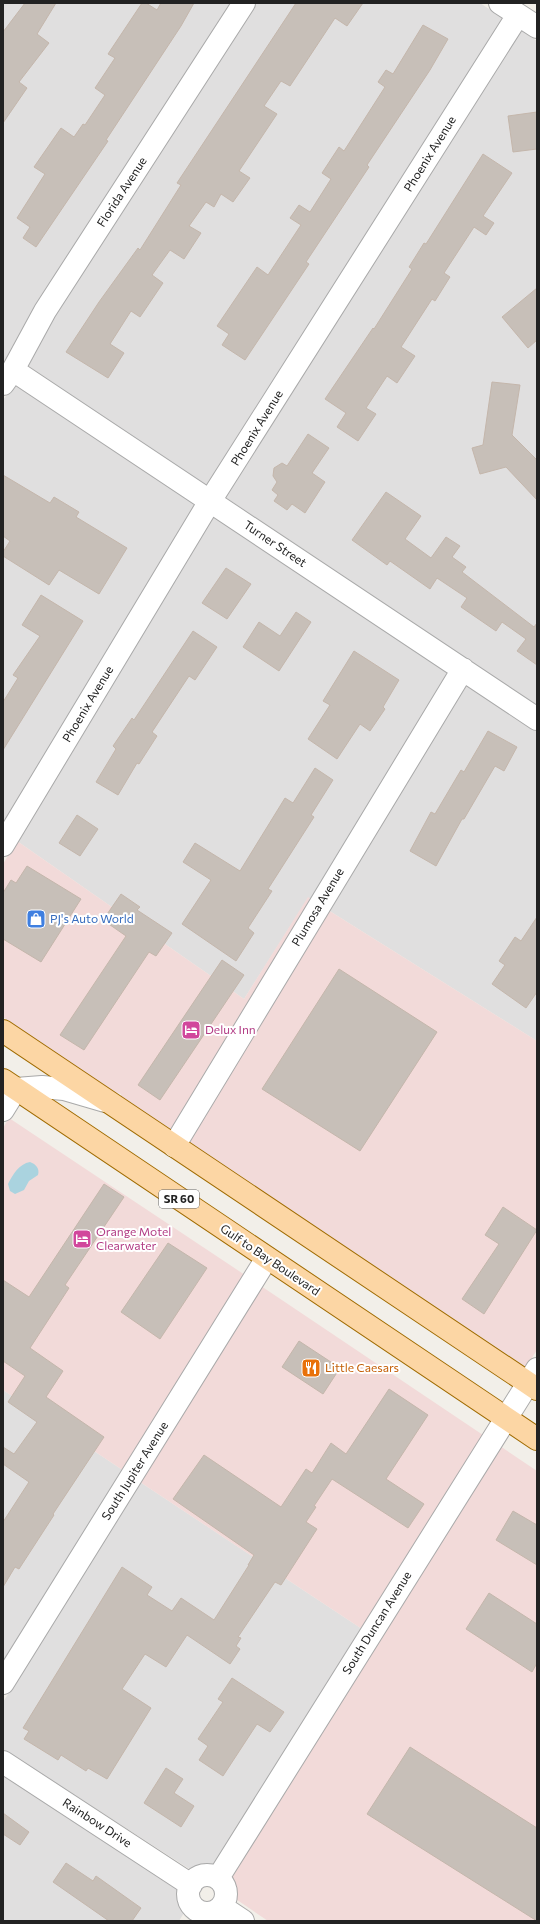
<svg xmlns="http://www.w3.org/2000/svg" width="540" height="1924" font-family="Commissioner,sans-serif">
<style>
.residential{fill:#e0dfdf}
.commercial{fill:#f2dad9}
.water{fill:#aad3df}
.building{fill:#c7bfb8;stroke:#c4b6ab}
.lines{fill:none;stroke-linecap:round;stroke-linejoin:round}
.minor-casing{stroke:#a9a9a9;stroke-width:24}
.major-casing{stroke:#a06b00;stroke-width:24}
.minor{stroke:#fff;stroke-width:22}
.major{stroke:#fcd6a4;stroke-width:22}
.labels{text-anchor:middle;stroke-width:4;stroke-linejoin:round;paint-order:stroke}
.shield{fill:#fff;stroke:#646464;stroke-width:1}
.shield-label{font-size:11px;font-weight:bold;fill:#222}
.street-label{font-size:12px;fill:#222;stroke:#fff}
.shop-label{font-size:12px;fill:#366cbe;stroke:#fff;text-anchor:start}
.hotel-label{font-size:12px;fill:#b23c85;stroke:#fff;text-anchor:start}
.food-label{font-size:12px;fill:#c56008;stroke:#fff;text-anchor:start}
</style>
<rect width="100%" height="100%" fill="#f2efe9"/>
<path class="residential" d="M 3,3 L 231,3 L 3,367 Z
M 255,3 L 480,3 L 504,19 L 208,487 L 27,365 L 54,316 Z
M 520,30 L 537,41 L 537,705 L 225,497 Z
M 15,384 L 197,506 L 3,826 L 3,400 Z
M 213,516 L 449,673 L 311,899 L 308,898 L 244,999 L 17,841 Z
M 465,684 L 537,732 L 537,1041 L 328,910 Z
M 3,1390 L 124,1471 L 3,1665 Z
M 140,1482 L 362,1629 L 205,1879 L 3,1749 L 3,1702 Z
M 3,1775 L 193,1898 L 179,1921 L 3,1921 Z
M 209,1908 L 229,1921 L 202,1921 Z"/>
<path class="commercial" d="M 17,841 L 244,999 L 308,897 L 311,899 L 172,1130 L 121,1096 L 121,1094 L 115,1092 L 3,1017 L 3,864 Z
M 328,910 L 537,1041 L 537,1350 L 526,1367 L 188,1141 Z
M 9,1118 L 245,1275 L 124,1471 L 3,1390 L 3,1128 Z
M 261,1286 L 483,1435 L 362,1629 L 140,1482 Z
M 500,1446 L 537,1471 L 537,1921 L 268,1921 L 221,1889 Z"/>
<path class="water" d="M 30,1162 C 36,1164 40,1169 38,1175 L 29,1181 L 24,1190 L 15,1194 L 10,1191 L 8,1184 C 13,1174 19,1164 30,1162 Z"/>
<path class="building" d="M 25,3 L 56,3 L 37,34 L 49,43 L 19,82 L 27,88 L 3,123 L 3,32 Z
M 142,3 L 146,3 L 157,10 L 161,3 L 194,3 L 181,26 L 106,140 L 108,141 L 36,247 L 23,238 L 30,227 L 17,218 L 45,174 L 34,167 L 61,128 L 74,137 L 83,124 L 85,125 L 105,95 L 95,88 L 115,58 L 108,54 Z
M 296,3 L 363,3 L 347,26 L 335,18 L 290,86 L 281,81 L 264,106 L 277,114 L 239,171 L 250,178 L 233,202 L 221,194 L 214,207 L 206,202 L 189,226 L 201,233 L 184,259 L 170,250 L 152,275 L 163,283 L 140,317 L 131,311 L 110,344 L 124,353 L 108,378 L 66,352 L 99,302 L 138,248 L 140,250 L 181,185 L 177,183 Z
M 423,25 L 448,39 L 430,70 L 367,165 L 369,167 L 306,262 L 309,264 L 245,360 L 222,345 L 229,334 L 217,326 L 257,267 L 268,275 L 301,225 L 290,218 L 299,205 L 310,212 L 331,179 L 322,173 L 339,147 L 344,151 L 385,87 L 378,82 L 386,70 L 393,74 Z
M 537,112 L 537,149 L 513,152 L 508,116 Z
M 483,154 L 512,173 L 483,216 L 494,223 L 486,235 L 474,227 L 444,273 L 450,277 L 435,301 L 432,299 L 401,347 L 415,356 L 397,383 L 387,376 L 366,408 L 376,414 L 358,441 L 337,427 L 346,413 L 325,399 L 373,328 L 374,329 L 412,269 L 409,267 L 424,243 L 426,244 Z
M 537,288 L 537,340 L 528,348 L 502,317 Z
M 492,382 L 520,385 L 512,435 L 537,460 L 537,500 L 506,467 L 480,474 L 472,448 L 483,445 Z
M 308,434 L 329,448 L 312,473 L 325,482 L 305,513 L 292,504 L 287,510 L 274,501 L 278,495 L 272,490 L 277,482 L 273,476 L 274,468 L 282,463 L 287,466 Z
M 3,475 L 50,503 L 54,497 L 79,512 L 76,517 L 127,548 L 99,594 L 59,570 L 49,585 L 3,556 L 3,552 L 10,541 L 3,536 Z
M 386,492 L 421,516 L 405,539 L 431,558 L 446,537 L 460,546 L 452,557 L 466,567 L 462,572 L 534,627 L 537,623 L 537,665 L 517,651 L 526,639 L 502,622 L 496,631 L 461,607 L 467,598 L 437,578 L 430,589 L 390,561 L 387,565 L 352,540 Z
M 226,568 L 251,584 L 227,619 L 202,603 Z
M 41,595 L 83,621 L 3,750 L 3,702 L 18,678 L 13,675 L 40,636 L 22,625 Z
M 296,612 L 311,622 L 279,671 L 243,647 L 259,622 L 280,636 Z
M 193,631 L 217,647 L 195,680 L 189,676 L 152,732 L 157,736 L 139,764 L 137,763 L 118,795 L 96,782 L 116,749 L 113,746 L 132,718 L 134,720 Z
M 354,651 L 399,680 L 383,707 L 385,709 L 370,731 L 360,724 L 337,759 L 308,739 L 330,705 L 323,701 Z
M 488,731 L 517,747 L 504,771 L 495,766 L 464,819 L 462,819 L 436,866 L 410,851 L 431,812 L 435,814 L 461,770 L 464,772 Z
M 315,768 L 333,780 L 311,815 L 314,817 L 268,889 L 272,891 L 248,928 L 254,933 L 236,961 L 182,924 L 211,880 L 183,862 L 195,843 L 240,871 L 285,798 L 293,803 Z
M 77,815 L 98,829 L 80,856 L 59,843 Z
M 27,866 L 81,899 L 41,962 L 3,939 L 3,893 L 11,880 L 16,883 Z
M 121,894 L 140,907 L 137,910 L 172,933 L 156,956 L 149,952 L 84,1050 L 60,1035 L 126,936 L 103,920 Z
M 537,917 L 537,992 L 526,1008 L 492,984 L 505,965 L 499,961 L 515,937 L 521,941 Z
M 222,960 L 244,975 L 160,1100 L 138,1085 Z
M 339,969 L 437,1032 L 360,1151 L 262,1089 Z
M 104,1184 L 124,1197 L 65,1285 L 69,1288 L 30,1348 L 63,1371 L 46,1397 L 104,1437 L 53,1514 L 54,1515 L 19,1569 L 15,1567 L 3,1587 L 3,1522 L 29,1482 L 3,1464 L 3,1447 L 14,1454 L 37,1422 L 8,1402 L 25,1376 L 3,1361 L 3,1280 L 29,1297 Z
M 503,1207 L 537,1230 L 484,1314 L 462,1299 L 499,1244 L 485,1235 Z
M 168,1243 L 207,1268 L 160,1339 L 121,1312 Z
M 299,1341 L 340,1368 L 323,1394 L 282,1367 Z
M 389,1389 L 428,1415 L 386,1479 L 424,1504 L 408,1528 L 332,1479 L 314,1506 L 316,1507 L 306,1522 L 317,1529 L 281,1585 L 275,1582 L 238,1637 L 241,1638 L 236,1646 L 240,1649 L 230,1664 L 187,1635 L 166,1667 L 145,1654 L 122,1689 L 151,1708 L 107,1779 L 88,1768 L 86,1771 L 61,1755 L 58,1760 L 24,1739 L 29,1731 L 23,1728 L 122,1567 L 152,1587 L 147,1595 L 172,1611 L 181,1598 L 214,1620 L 249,1565 L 248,1565 L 254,1555 L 173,1499 L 204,1455 L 281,1507 L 306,1469 L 312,1473 L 331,1443 L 346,1454 Z
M 513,1511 L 537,1525 L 537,1565 L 496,1540 Z
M 489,1593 L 537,1624 L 537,1663 L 532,1672 L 466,1629 Z
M 232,1678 L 284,1712 L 270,1732 L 257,1724 L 223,1776 L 199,1760 L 208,1746 L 198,1739 L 223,1702 L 218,1699 Z
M 410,1747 L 537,1828 L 537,1921 L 367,1814 Z
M 166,1768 L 183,1779 L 174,1793 L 194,1806 L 181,1827 L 144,1803 Z
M 3,1813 L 29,1832 L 20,1845 L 3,1834 Z
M 66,1863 L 93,1881 L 96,1876 L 141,1908 L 132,1921 L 109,1921 L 53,1882 Z"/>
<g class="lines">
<g class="minor-casing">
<path id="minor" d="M 500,3 L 537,27
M 13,370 L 537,719
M 3,384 L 13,370 L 45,311 L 244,3
M 3,845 L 210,501 L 518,15
M 3,1110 L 16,1089 L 42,1087 L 64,1089 L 105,1101
M 174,1146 L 463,669
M 3,1683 L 267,1258
M 3,1762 L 191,1885
M188 1894a19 19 0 1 1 38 0a19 19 0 1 1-38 0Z
M 218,1878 L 537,1369
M 222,1907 L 243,1921"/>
</g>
<g class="major-casing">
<path id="major" d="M 3,1031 L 537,1389
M 3,1080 L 537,1439"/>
</g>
<use href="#minor" class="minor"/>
<use href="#major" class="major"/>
</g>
<defs>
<g id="shop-square" transform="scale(1)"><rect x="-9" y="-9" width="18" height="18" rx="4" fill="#3f7fe0" stroke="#fff"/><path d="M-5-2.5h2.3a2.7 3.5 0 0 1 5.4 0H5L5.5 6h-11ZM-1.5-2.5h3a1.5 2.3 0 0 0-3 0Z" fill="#fff"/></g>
<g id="hotel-square" transform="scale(1)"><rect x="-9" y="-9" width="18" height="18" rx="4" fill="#d1479c" stroke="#fff"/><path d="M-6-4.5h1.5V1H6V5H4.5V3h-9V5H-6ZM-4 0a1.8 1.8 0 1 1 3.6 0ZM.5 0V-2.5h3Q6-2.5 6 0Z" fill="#fff"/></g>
<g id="restaurant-square" transform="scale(1)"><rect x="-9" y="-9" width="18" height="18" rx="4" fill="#e8710a" stroke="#fff"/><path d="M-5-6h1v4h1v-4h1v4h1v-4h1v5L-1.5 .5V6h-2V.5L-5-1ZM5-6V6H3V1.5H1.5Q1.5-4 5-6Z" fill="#fff"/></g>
</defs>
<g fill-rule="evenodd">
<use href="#shop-square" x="36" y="919"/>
<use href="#hotel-square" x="191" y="1030"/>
<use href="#hotel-square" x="82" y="1239"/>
<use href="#restaurant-square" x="311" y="1368"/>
</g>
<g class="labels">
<rect class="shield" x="159" y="1190" width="40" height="18" rx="3"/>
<g class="shield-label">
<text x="179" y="1203">SR 60</text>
</g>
<g class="street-label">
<text transform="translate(430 154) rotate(-58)" y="4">Phoenix Avenue</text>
<text transform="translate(122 192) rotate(-57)" y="4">Florida Avenue</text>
<text transform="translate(257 428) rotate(-58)" y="4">Phoenix Avenue</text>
<text transform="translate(275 544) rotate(34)" y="4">Turner Street</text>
<text transform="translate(88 704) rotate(-59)" y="4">Phoenix Avenue</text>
<text transform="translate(318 907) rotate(-59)" y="4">Plumosa Avenue</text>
<text transform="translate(270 1260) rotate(34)" y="4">Gulf to Bay Boulevard</text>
<text transform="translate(135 1471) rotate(-58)" y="4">South Jupiter Avenue</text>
<text transform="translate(377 1623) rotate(-58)" y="4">South Duncan Avenue</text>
<text transform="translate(97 1823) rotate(33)" y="4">Rainbow Drive</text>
</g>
<g class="shop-label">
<text x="50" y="923">PJ's Auto World</text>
</g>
<g class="hotel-label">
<text x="205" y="1034">Delux Inn</text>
<text x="96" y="1236">Orange Motel<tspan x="96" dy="14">Clearwater</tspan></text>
</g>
<g class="food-label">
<text x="325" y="1372">Little Caesars</text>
</g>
</g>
<rect width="540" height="1924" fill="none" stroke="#222222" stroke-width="8"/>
</svg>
